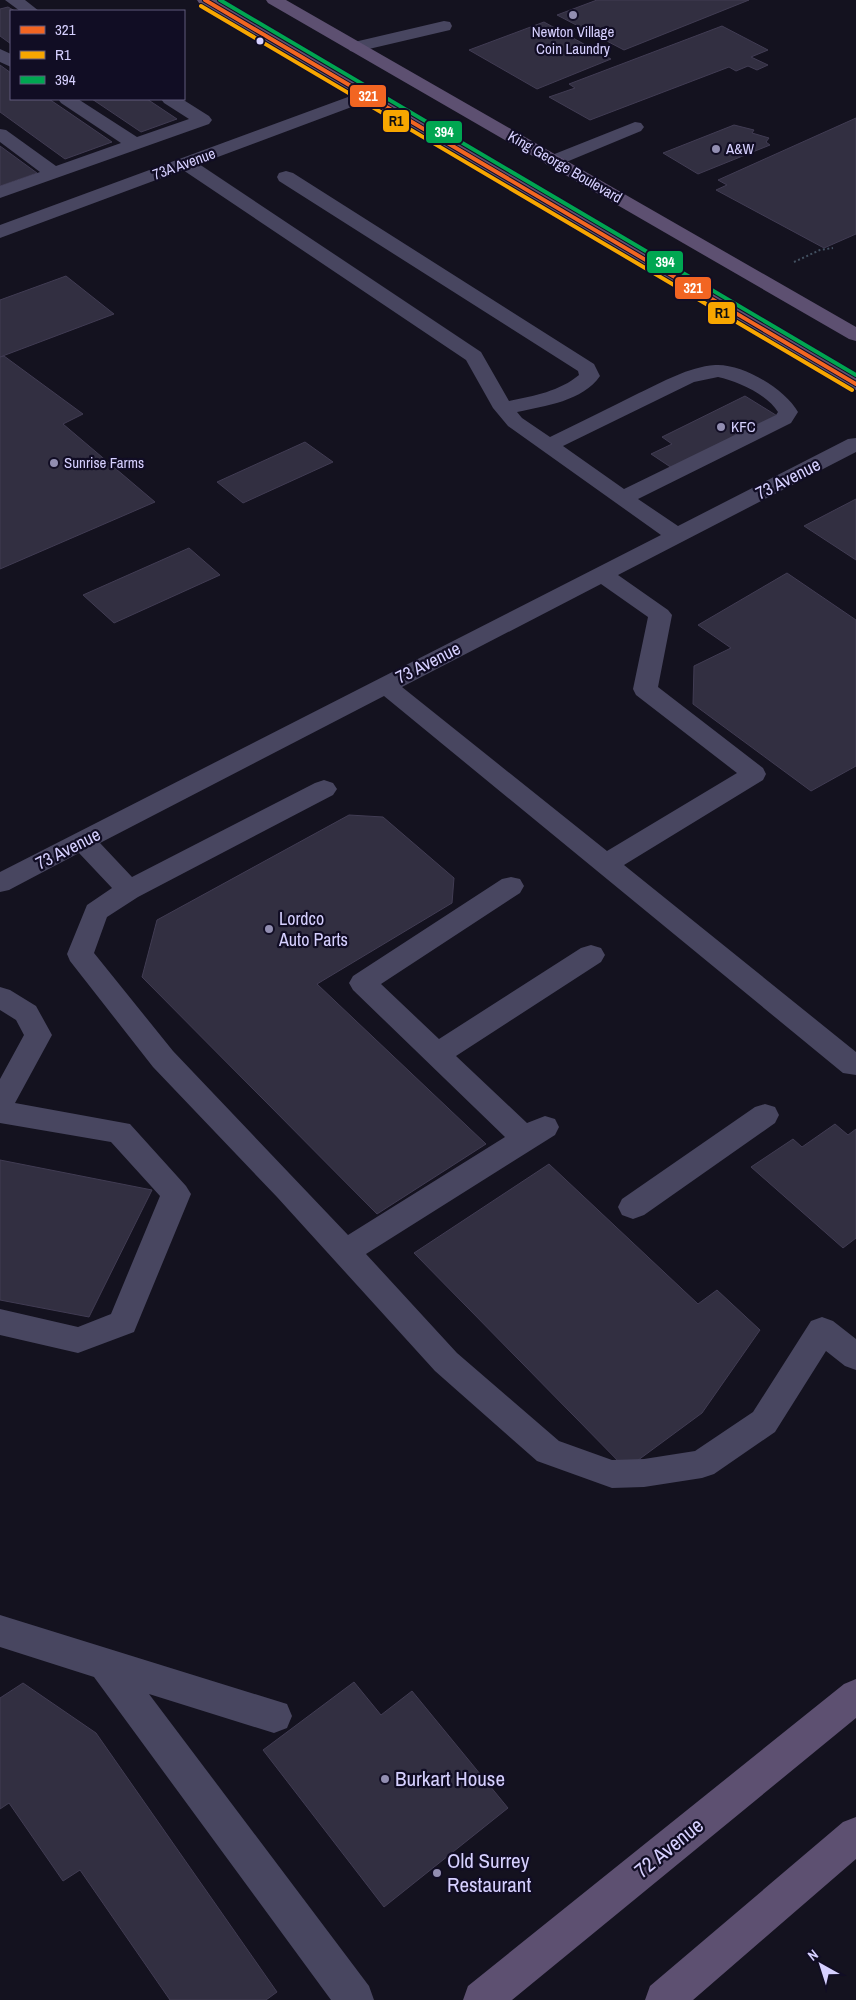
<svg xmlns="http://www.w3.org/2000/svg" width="856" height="2000" font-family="'Archivo Narrow',sans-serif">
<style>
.building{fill:#322f41;stroke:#413c53}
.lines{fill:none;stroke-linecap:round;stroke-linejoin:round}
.path{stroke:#425060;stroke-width:2;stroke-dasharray:2 2.5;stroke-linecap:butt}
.minor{fill:#484660;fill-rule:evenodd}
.major{fill:#5d5071;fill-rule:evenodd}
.bus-1-casing{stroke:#110d24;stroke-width:6}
.bus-2-casing{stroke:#110d24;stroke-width:6}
.bus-3-casing{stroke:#110d24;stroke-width:6}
.bus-1{stroke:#f26522;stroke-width:4}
.bus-2{stroke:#f7a600;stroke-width:4}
.bus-3{stroke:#00a651;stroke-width:4}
.poi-dot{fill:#928eb1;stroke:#110d24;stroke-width:2}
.bus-dot{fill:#d6d0ff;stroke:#110d24;stroke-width:2}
.labels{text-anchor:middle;stroke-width:4.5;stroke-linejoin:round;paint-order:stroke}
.far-poi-label{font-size:15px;fill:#d6d0ff;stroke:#110d24;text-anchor:start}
.far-street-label{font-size:15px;fill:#d6d0ff;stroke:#110d24}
.street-label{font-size:18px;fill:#d6d0ff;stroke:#110d24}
.poi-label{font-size:18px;fill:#d6d0ff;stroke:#110d24;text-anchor:start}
.near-poi-label{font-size:21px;fill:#d6d0ff;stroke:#110d24;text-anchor:start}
.near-street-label{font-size:21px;fill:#d6d0ff;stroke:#110d24}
.line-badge{stroke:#110d24;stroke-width:2}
.badge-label{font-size:14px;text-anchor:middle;font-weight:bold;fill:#fff}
.pale-badge-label{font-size:14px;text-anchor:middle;font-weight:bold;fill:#111}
</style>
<rect width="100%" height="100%" fill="#14121f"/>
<path class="building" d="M 597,0 L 749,0 L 624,50 L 557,15 Z
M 8,7 L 15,11 L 11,11 L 11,44 L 0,36 L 0,9 Z
M 544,22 L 611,59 L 537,89 L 469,50 Z
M 722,26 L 768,50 L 751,57 L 768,65 L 757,70 L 748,66 L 736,71 L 729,67 L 590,120 L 549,97 L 575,88 L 569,84 Z
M 0,65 L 11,73 L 11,99 L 49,99 L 112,142 L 65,159 L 0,112 Z
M 92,99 L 147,99 L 177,119 L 141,132 Z
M 856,118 L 856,234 L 824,248 L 716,190 L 727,185 L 718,180 Z
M 734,125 L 754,130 L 752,133 L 769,138 L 766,142 L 770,145 L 698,174 L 663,153 Z
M 0,146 L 37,173 L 0,186 Z
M 66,276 L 114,314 L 0,357 L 0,300 Z
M 4,356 L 83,414 L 63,424 L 155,502 L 0,569 L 0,357 Z
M 745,396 L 779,417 L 675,470 L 651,454 L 672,444 L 662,437 Z
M 305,442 L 333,462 L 243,503 L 217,482 Z
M 856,499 L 856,560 L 804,526 Z
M 189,548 L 220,575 L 114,623 L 83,595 Z
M 787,573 L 856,620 L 856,766 L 811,791 L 693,704 L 694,666 L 731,648 L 698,625 Z
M 349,815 L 383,817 L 454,878 L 452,903 L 317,984 L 486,1144 L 377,1214 L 142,977 L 157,920 Z
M 835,1124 L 848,1135 L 856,1129 L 856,1238 L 843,1248 L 751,1167 L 793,1139 L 802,1147 Z
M 0,1160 L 152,1190 L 89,1317 L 0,1300 Z
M 549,1164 L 698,1304 L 717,1290 L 760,1330 L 702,1413 L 626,1469 L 414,1253 Z
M 354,1682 L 381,1715 L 412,1691 L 508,1808 L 384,1907 L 263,1750 Z
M 23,1683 L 96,1733 L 277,1992 L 266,2000 L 170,2000 L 80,1870 L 63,1881 L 9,1803 L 0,1809 L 0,1698 Z"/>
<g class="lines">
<path class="path" d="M 794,262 L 820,250 L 833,248"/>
<path class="minor" d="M 5,0 L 25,0 L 39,11 L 20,11 Z
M 444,21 L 450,22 L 452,26 L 450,30 L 356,52 L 350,51 L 348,47 L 350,43 Z
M 0,49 L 11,54 L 11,67 L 0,62 Z
M 367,90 L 373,91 L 376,95 L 373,99 L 199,164 L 481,352 L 509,401 C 534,396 560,391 579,375 L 578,371 L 279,181 L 277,177 L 279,173 L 286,171 L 293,173 L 594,364 L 600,376 C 583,401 545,406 517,412 L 522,418 L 550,437 C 580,422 610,408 639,393 C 663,382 688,367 715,365 C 742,363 785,389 798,412 L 791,423 L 638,499 L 678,526 L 848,439 L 856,438 L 856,452 L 618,575 L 668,610 L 672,615 L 658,687 L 763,768 L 766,774 L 763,780 L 624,865 L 856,1052 L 856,1075 L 843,1073 L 384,696 L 100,843 L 132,877 L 315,783 L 324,780 L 333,783 L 337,789 L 333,795 L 138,897 L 107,917 L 94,953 L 173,1051 L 348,1235 L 505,1137 L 353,990 L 349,983 L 353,976 L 502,879 L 511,877 L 520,879 L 524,886 L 520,893 L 381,984 L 439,1039 L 581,948 L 591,945 L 601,948 L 605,955 L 601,962 L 456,1056 L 527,1123 L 545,1116 L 555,1119 L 559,1127 L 555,1135 L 366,1254 L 457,1353 L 559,1441 L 612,1460 L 644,1459 L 695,1451 L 753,1412 L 811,1321 L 822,1317 L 833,1321 L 856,1339 L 856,1370 L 845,1366 L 826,1351 L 775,1432 L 714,1474 L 702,1478 L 644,1487 L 612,1488 L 537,1461 L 435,1371 L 277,1197 L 153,1067 L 70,961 L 67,954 L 87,905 L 112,888 L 79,853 L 9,890 L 0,892 L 0,872 L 661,535 L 508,426 L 493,408 L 466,360 L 183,170 L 0,238 L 0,225 ZM 718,377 C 737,381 767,394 778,412 L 776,415 L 624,489 L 563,446 L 694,382 ZM 601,584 L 648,617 L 633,689 L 636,695 L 737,773 L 607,851 L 402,687 Z
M 58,99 L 78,99 L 137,137 L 189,119 L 164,103 L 161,99 L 182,99 L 209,116 L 212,120 L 209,124 L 0,198 L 0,186 L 40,172 L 0,142 L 0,129 L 6,130 L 56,166 L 121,143 L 61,103 Z
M 635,122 L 641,123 L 644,127 L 641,131 L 559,165 L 553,166 L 547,165 L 544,161 L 547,157 Z
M 0,987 L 10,990 L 36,1006 L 52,1035 L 15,1103 L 130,1124 L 186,1186 L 191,1194 L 134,1332 L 78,1353 L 0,1335 L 0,1309 L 78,1327 L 111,1314 L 160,1196 L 111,1142 L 0,1123 L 0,1079 L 24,1035 L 16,1020 L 0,1010 Z
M 765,1104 L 775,1107 L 779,1115 L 775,1123 L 644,1215 L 633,1219 L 622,1215 L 618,1207 L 622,1199 L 755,1107 Z
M 0,1615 L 287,1704 L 292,1716 L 287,1728 L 274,1733 L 149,1694 L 369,1986 L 374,2000 L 331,2000 L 94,1677 L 0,1647 Z"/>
<path class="major" d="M 197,0 L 217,0 L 856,375 L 856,390 L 849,388 L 199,3 Z
M 266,0 L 286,0 L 856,327 L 856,341 L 849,339 L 268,3 Z
M 856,1679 L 856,1718 L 512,2000 L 463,2000 L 468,1986 L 844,1684 Z
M 856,1817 L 856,1859 L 693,2000 L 645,2000 L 650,1986 L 843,1822 Z"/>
<g class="bus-1-casing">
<path id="bus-1" d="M 205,0 L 856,384"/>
</g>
<g class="bus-2-casing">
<path id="bus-2" d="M 201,6 L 852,390"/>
</g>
<g class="bus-3-casing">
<path id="bus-3" d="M 220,0 L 856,375"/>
</g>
<use href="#bus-1" class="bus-1"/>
<use href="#bus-2" class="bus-2"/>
<use href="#bus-3" class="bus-3"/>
</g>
<g class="poi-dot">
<circle cx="573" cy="15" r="5"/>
<circle cx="716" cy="149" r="5"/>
<circle cx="721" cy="427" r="5"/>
<circle cx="54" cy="463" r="5"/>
<circle cx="269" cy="929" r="5"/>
<circle cx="385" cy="1779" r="5"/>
<circle cx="437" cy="1873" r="5"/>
</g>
<circle class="bus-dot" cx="260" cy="41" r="4.5"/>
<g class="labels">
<g class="far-poi-label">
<text x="573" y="37" text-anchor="middle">Newton Village<tspan x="573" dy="17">Coin Laundry</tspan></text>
<text x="726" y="154">A&amp;W</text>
<text x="731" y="432">KFC</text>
<text x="64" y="468">Sunrise Farms</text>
</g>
<g class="far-street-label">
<text transform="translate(184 164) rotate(-20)" y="5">73A Avenue</text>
<text transform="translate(565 167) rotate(30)" y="5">King George Boulevard</text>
</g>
<g class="street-label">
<text transform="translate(788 479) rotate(-27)" y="6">73 Avenue</text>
<text transform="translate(428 663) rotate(-27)" y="6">73 Avenue</text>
<text transform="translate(68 849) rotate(-27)" y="6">73 Avenue</text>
</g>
<g class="poi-label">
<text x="279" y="925">Lordco<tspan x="279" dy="21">Auto Parts</tspan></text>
</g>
<g class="near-poi-label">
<text x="395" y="1786">Burkart House</text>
<text x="447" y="1868">Old Surrey<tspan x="447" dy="24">Restaurant</tspan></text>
</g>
<g class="near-street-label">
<text transform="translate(669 1848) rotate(-39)" y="7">72 Avenue</text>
</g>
</g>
<g class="line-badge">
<rect x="349" y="84" width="38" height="24" rx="5" fill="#f26522"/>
<rect x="382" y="109" width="28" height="24" rx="5" fill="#f7a600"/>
<rect x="425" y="120" width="38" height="24" rx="5" fill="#00a651"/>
<rect x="646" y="250" width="38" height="24" rx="5" fill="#00a651"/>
<rect x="674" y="276" width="38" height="24" rx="5" fill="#f26522"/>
<rect x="707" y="301" width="29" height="24" rx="5" fill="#f7a600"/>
</g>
<g class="badge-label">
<text x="368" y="101">321</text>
<text x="444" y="137">394</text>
<text x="665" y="267">394</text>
<text x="693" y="293">321</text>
</g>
<g class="pale-badge-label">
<text x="396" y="126">R1</text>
<text x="722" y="318">R1</text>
</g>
<rect x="10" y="10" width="175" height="90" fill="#110d24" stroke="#605b7c"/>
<rect x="20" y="26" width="25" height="8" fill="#f26522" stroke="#605b7c"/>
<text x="55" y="35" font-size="15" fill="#d6d0ff">321</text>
<rect x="20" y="51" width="25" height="8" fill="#f7a600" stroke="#605b7c"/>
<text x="55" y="60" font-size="15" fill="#d6d0ff">R1</text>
<rect x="20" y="76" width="25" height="8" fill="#00a651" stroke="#605b7c"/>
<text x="55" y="85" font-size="15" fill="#d6d0ff">394</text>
<g transform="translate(821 1965) rotate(321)" stroke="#110d24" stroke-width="4" paint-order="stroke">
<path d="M0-4L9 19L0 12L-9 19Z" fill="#d6d0ff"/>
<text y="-8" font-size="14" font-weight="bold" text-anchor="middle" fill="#d6d0ff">N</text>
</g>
</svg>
